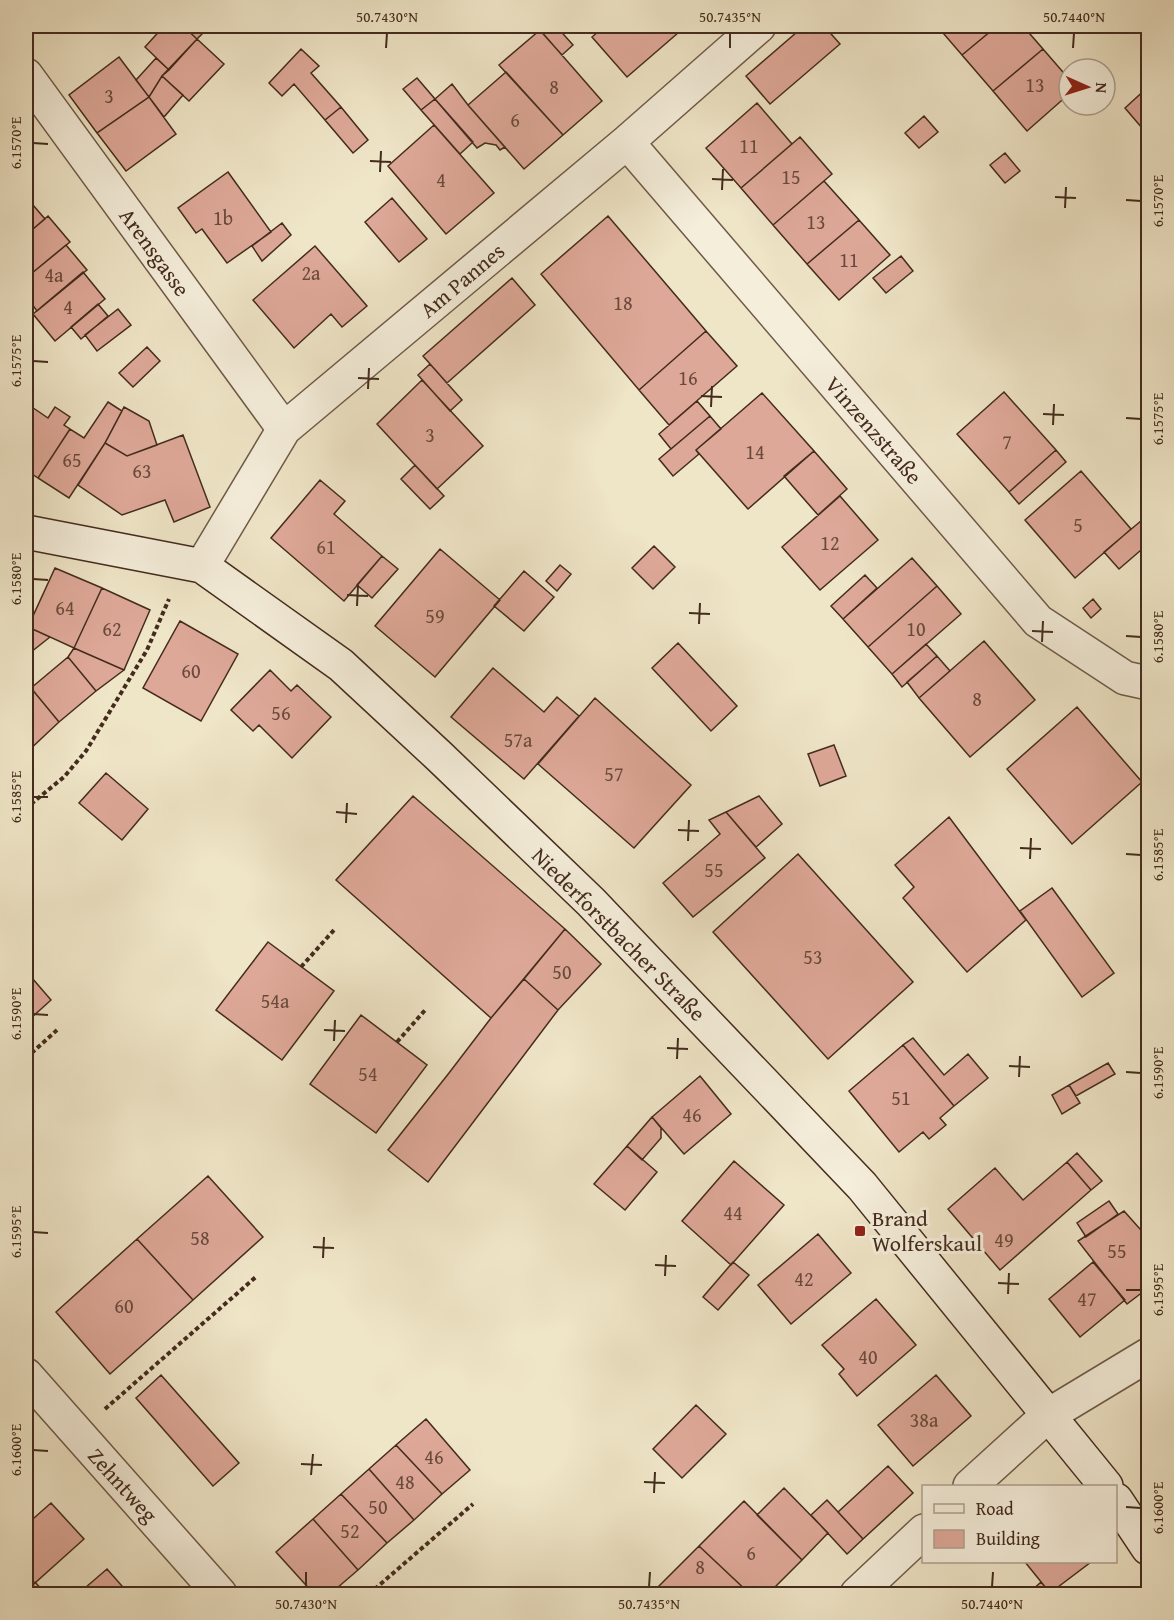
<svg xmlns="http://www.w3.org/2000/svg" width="1174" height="1620" font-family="'Gentium Book Plus',serif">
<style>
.building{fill:#dea898;stroke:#432b1d;stroke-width:1.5}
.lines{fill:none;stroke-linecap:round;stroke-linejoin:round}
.street-casing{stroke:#6e5a48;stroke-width:36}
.secondary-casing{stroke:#432b1d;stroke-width:36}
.path{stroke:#432b1d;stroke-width:4;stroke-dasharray:4.5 3;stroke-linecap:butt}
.street{stroke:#f5eedb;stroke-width:33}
.secondary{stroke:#f5eedb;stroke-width:33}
.ticks{fill:none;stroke:#432b1d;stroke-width:2}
.poi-dot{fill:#8f2418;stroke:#f5eedb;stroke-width:2}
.labels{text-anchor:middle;stroke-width:6;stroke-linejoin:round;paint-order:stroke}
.number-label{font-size:20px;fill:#6a4a3c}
.street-label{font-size:22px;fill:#432b1d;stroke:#f5eedb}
.poi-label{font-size:22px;fill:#432b1d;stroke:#f5eedb;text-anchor:start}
.neatline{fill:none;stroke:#432b1d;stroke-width:2}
.ticks-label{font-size:15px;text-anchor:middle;fill:#432b1d}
</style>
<rect width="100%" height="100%" fill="#efe5c7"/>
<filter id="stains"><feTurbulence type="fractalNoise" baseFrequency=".00333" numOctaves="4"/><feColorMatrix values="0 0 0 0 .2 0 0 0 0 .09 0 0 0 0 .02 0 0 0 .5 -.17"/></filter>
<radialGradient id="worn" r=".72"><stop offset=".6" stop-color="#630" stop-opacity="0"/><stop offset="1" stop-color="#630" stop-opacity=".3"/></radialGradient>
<path class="building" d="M 164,26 L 183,26 L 197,39 L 169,70 L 145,47 Z
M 183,26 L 210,26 L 197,39 Z
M 536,26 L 556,26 L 573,45 L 562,55 Z
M 605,26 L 686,26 L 627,77 L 592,37 Z
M 804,26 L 824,26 L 840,44 L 770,104 L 746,76 Z
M 937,26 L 997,26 L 962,55 Z
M 997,26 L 1023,26 L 1043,49 L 993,91 L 962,55 Z
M 540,30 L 602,101 L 563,135 L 499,65 Z
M 197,39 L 224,64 L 189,101 L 162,76 Z
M 301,49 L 319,66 L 311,73 L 341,107 L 325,120 L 294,84 L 282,96 L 269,83 Z
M 1043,49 L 1069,79 L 1069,94 L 1027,131 L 993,91 Z
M 119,57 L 149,97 L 97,133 L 69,95 Z
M 156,58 L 169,70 L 162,76 L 149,97 L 136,80 Z
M 506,72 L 563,135 L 524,169 L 468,105 Z
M 162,76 L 183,95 L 164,117 L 149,97 Z
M 417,78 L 435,99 L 421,110 L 403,89 Z
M 452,84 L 468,105 L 505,147 L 500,150 L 496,145 L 485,143 L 477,148 L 435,99 Z
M 1148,87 L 1148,135 L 1125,108 Z
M 149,97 L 176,134 L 126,171 L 97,133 Z
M 435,99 L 473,142 L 460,154 L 421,110 Z
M 757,103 L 792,144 L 741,188 L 706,148 Z
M 341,107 L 368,140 L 353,153 L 325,120 Z
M 924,116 L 938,132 L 919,148 L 905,133 Z
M 434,125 L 494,193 L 446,234 L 388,166 Z
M 800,137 L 832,174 L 773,225 L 741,188 Z
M 1005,153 L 1020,171 L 1005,183 L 990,165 Z
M 228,172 L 271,232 L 227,263 L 202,229 L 196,233 L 178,208 Z
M 824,181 L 859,220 L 807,264 L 773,225 Z
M 392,198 L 427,239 L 399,262 L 365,222 Z
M 33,205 L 45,219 L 26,235 L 26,211 Z
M 48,216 L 70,242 L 26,278 L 26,235 Z
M 608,216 L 706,331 L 639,390 L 541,274 Z
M 859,220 L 890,255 L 839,300 L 807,264 Z
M 282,223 L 291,235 L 262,261 L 252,246 Z
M 66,245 L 87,270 L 37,311 L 26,296 L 26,278 Z
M 315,246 L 367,306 L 342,327 L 331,314 L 294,348 L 253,300 Z
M 901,256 L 913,271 L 886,293 L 873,278 Z
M 83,272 L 105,299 L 55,341 L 33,314 Z
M 512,278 L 535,305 L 447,383 L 423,356 Z
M 98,304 L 108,316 L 81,339 L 71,327 Z
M 118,309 L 131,325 L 97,351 L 85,335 Z
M 706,331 L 737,366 L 669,425 L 639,390 Z
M 147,347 L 160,361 L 133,387 L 119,373 Z
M 430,364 L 462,400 L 450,411 L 418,375 Z
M 422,380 L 483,446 L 437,489 L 377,424 Z
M 1004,392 L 1056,450 L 1009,492 L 957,434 Z
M 762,393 L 814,451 L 748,509 L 696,450 Z
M 697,401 L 710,416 L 671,449 L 659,434 Z
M 108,402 L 122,411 L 105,443 L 69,498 L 38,478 L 70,429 L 84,438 Z
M 26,403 L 48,418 L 55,407 L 70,417 L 64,425 L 70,429 L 38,478 L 26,470 Z
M 124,407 L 149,421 L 157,445 L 127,456 L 105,443 Z
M 710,416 L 721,429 L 696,450 L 699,454 L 673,476 L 659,459 Z
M 183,435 L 210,507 L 174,522 L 165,500 L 122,515 L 78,485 L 105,443 L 127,456 Z
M 1056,450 L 1066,462 L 1019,504 L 1009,492 Z
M 814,451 L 847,489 L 818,515 L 784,476 Z
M 415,465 L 444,496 L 430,509 L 401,479 Z
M 1081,471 L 1131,529 L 1075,578 L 1025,520 Z
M 320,480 L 345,501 L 334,514 L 382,556 L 344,601 L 271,538 Z
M 840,496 L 878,540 L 820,590 L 782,547 Z
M 1142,520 L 1148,529 L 1148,544 L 1119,569 L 1104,552 Z
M 654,546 L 675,567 L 653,589 L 632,568 Z
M 440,549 L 500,600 L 435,677 L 375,626 Z
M 382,556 L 398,569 L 372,598 L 357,585 Z
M 912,558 L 937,586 L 868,647 L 843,619 Z
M 560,565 L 571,574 L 557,591 L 546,581 Z
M 55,568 L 102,588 L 74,648 L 28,627 Z
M 524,571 L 554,597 L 524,631 L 494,606 Z
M 865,575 L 877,588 L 843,619 L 831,606 Z
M 937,586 L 961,614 L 892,674 L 868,647 Z
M 102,588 L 150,610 L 124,670 L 74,648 Z
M 1093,599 L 1101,609 L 1091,618 L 1083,608 Z
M 180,621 L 238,654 L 201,721 L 143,688 Z
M 28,627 L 50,637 L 26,656 L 26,629 Z
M 984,641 L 1035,700 L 970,757 L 919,698 Z
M 678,643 L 737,706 L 711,731 L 652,668 Z
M 926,644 L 937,656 L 902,687 L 892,674 Z
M 74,648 L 124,670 L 96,691 L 68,657 Z
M 937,656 L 950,671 L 919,698 L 907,682 Z
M 68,657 L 96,691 L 59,722 L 31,688 Z
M 493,668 L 544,712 L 557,697 L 579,716 L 524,779 L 451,717 Z
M 270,670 L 291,691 L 297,685 L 331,717 L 292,758 L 259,725 L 253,731 L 231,710 Z
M 31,688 L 59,722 L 26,753 L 26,694 Z
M 595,698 L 691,785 L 634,848 L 538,764 Z
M 1077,707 L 1142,782 L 1072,844 L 1007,769 Z
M 834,745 L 846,776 L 820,786 L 808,754 Z
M 106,773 L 148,809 L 122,840 L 79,803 Z
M 413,796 L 565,929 L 491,1018 L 336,880 Z
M 759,796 L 782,824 L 756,847 L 726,812 Z
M 726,812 L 765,858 L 693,917 L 663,883 L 720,834 L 709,820 Z
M 949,817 L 1026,920 L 967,972 L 903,898 L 914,887 L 895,865 Z
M 798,854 L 913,982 L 828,1059 L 713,932 Z
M 1052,888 L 1114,973 L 1082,997 L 1020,911 Z
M 565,929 L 601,964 L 558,1010 L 524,979 Z
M 268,942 L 334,991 L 282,1060 L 216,1010 Z
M 26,971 L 51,1000 L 30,1019 L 26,1015 Z
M 524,979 L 558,1010 L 428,1182 L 388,1150 L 449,1073 L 491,1018 Z
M 361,1015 L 427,1065 L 376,1133 L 310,1084 Z
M 913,1038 L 944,1075 L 968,1054 L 988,1078 L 954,1106 L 903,1045 Z
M 903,1045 L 954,1106 L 940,1118 L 946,1125 L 929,1139 L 923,1132 L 899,1152 L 849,1091 Z
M 1108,1063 L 1115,1074 L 1076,1096 L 1069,1085 Z
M 700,1076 L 731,1114 L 684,1154 L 652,1117 Z
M 1069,1085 L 1080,1103 L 1062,1114 L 1052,1095 Z
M 652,1117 L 661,1128 L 661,1138 L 642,1160 L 627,1146 Z
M 627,1146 L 657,1172 L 625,1210 L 594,1184 Z
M 1077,1153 L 1102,1181 L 1091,1190 L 1067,1162 Z
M 734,1161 L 784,1205 L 731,1265 L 682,1221 Z
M 1067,1162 L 1091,1190 L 1000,1270 L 948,1209 L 995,1168 L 1023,1200 Z
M 208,1176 L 263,1237 L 193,1300 L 137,1239 Z
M 1109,1201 L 1118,1214 L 1086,1237 L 1077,1223 Z
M 1124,1211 L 1148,1238 L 1148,1288 L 1127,1304 L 1078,1241 Z
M 818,1234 L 851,1273 L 791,1324 L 758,1285 Z
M 137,1239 L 193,1300 L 110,1374 L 56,1312 Z
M 733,1262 L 749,1275 L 718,1310 L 703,1297 Z
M 1093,1262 L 1125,1300 L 1080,1337 L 1049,1299 Z
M 876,1299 L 916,1345 L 857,1396 L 839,1374 L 844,1369 L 822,1345 Z
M 161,1375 L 239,1463 L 213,1486 L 136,1398 Z
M 936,1375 L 971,1416 L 913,1466 L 878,1425 Z
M 696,1405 L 726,1434 L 682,1478 L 653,1449 Z
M 426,1419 L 470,1470 L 442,1494 L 396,1445 Z
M 396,1445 L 442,1494 L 414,1520 L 369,1469 Z
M 888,1466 L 913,1493 L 863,1539 L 838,1512 Z
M 369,1469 L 414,1520 L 387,1543 L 341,1494 Z
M 784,1488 L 828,1533 L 802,1560 L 757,1515 Z
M 341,1494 L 387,1543 L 358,1570 L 313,1519 Z
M 827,1500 L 863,1539 L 847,1554 L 811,1515 Z
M 744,1501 L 802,1560 L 768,1594 L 750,1594 L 699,1546 Z
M 51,1503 L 84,1539 L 26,1591 L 26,1525 Z
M 313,1519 L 358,1570 L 330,1594 L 314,1594 L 276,1552 Z
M 699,1546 L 750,1594 L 666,1594 L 658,1587 Z
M 1025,1562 L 1091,1562 L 1050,1593 Z
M 107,1569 L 129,1594 L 78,1594 Z
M 35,1582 L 46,1594 L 26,1594 L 26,1591 Z
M 1041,1582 L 1051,1594 L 1028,1594 Z"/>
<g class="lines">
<g class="street-casing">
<path id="street" d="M 26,75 L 284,429
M 627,142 L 1038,621 L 1125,678 L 1148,683
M 202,566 L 284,429 L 627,142 L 759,26
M 26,1375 L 220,1594
M 970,1486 L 1047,1416 L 1148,1355
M 857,1594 L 924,1531"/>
</g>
<g class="secondary-casing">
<path id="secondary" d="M 26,532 L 202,566 L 341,665 L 439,756 L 591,902 L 862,1186 L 1106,1486
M 1116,1500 L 1148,1548"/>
</g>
<path class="path" d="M 31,804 L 64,777 L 86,751 L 147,650 L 169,599
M 301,967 L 334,930
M 397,1042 L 426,1009
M 26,1058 L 57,1030
M 105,1409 L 257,1276
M 369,1594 L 473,1504"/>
<use href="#street" class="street"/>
<use href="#secondary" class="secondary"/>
</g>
<path class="ticks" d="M 386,48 L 387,33M 730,48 L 730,33M 1073,48 L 1074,33M 33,143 L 48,144M 370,161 L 391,162M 380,172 L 381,151M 712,179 L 733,180M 722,190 L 723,169M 1055,197 L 1076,198M 1126,200 L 1141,201M 1065,208 L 1066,187M 33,361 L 48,362M 358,378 L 379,379M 368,389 L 369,368M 701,396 L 722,397M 711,407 L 712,386M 1043,414 L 1064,415M 1126,418 L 1141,419M 1053,425 L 1054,404M 33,579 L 48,580M 347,595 L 368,596M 357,606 L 358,585M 689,613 L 710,614M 699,624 L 700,603M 1032,631 L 1053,632M 1126,636 L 1141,637M 1042,642 L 1043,621M 33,797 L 48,797M 336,812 L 357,814M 346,823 L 347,803M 678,830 L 699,831M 688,841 L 689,820M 1020,848 L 1041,849M 1126,854 L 1141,855M 1030,859 L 1031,838M 33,1014 L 48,1015M 324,1030 L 345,1031M 334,1041 L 335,1020M 667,1048 L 688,1049M 677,1059 L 678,1038M 1009,1066 L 1030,1067M 1126,1072 L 1141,1073M 1019,1077 L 1020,1056M 33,1232 L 48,1233M 313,1247 L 334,1248M 323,1258 L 324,1237M 655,1265 L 676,1266M 665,1276 L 666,1255M 998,1283 L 1019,1284M 1126,1290 L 1141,1290M 1008,1294 L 1009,1273M 33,1450 L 48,1451M 301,1464 L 322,1465M 311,1475 L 313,1454M 644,1482 L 665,1483M 654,1493 L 655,1472M 1126,1507 L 1141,1508M 306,1587 L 306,1572M 649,1587 L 650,1572M 992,1587 L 993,1572"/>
<rect class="poi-dot" x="854" y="1225" width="12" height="12" rx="3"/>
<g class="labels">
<g class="number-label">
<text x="1035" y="92">13</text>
<text x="554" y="94">8</text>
<text x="109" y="103">3</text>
<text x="515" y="127">6</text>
<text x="749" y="153">11</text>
<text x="791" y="184">15</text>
<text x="441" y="187">4</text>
<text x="223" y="225">1b</text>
<text x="816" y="229">13</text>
<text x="849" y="267">11</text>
<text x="311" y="280">2a</text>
<text x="54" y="282">4a</text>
<text x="623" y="310">18</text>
<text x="68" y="314">4</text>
<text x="688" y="385">16</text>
<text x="430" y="442">3</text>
<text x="1007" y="449">7</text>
<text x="755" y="459">14</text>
<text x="72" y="467">65</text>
<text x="142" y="478">63</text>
<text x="1078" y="532">5</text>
<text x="830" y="550">12</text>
<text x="326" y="554">61</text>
<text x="65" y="615">64</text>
<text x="435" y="623">59</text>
<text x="112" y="636">62</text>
<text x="916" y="636">10</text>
<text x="191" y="678">60</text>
<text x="977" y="706">8</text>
<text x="281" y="720">56</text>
<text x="518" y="747">57a</text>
<text x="614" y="781">57</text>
<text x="714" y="877">55</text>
<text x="813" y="964">53</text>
<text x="562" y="979">50</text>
<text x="275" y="1008">54a</text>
<text x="368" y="1081">54</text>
<text x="901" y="1105">51</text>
<text x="692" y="1122">46</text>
<text x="733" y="1220">44</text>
<text x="200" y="1245">58</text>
<text x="1004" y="1247">49</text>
<text x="1117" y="1258">55</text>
<text x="804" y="1286">42</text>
<text x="1087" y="1306">47</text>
<text x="124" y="1313">60</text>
<text x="868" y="1364">40</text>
<text x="924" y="1427">38a</text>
<text x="434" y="1464">46</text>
<text x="405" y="1489">48</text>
<text x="378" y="1514">50</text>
<text x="350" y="1538">52</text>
<text x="751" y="1560">6</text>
<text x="700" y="1574">8</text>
</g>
<g class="street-label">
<text transform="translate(155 252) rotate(54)" y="8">Arensgasse</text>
<text transform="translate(462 280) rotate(-40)" y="8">Am Pannes</text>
<text transform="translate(874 430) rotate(49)" y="8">Vinzenzstraße</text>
<text transform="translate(619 934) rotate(45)" y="8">Niederforstbacher Straße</text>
<text transform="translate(123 1485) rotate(48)" y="8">Zehntweg</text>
</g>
<g class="poi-label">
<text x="872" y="1226">Brand<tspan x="872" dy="25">Wolferskaul</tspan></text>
</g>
</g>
<rect width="1174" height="1620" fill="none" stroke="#efe5c7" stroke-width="66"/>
<rect x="922" y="1485" width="195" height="78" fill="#f5eedb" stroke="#aea08f" stroke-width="1.5"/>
<rect x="934" y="1504" width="30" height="9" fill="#f5eedb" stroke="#aea08f" stroke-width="1.5"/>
<text x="976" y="1515" font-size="18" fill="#432b1d">Road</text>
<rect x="934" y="1530" width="30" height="18" fill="#dea898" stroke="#aea08f" stroke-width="1.5"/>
<text x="976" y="1545" font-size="18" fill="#432b1d">Building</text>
<g transform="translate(1087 87) rotate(93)"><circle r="28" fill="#f5eedb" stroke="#aea08f" stroke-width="1.5"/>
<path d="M0-4.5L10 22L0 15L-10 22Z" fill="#8f2418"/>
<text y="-9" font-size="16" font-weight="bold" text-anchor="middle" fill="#432b1d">N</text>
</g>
<rect x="33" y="33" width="1108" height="1554" class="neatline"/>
<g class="ticks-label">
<text x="387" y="22">50.7430°N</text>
<text x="730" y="22">50.7435°N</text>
<text x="1074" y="22">50.7440°N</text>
<text transform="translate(16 143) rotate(-90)" y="5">6.1570°E</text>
<text transform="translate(1158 201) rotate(-90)" y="5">6.1570°E</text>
<text transform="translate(16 361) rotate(-90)" y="5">6.1575°E</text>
<text transform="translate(1158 419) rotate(-90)" y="5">6.1575°E</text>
<text transform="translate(16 579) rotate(-90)" y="5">6.1580°E</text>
<text transform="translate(1158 637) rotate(-90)" y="5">6.1580°E</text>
<text transform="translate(16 797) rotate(-90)" y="5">6.1585°E</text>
<text transform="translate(1158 855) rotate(-90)" y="5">6.1585°E</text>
<text transform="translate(16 1014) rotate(-90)" y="5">6.1590°E</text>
<text transform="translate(1158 1073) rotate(-90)" y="5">6.1590°E</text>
<text transform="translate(16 1232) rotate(-90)" y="5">6.1595°E</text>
<text transform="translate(1158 1290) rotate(-90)" y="5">6.1595°E</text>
<text transform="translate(16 1450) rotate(-90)" y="5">6.1600°E</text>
<text transform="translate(1158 1508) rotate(-90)" y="5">6.1600°E</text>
<text x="306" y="1609">50.7430°N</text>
<text x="649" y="1609">50.7435°N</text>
<text x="992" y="1609">50.7440°N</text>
</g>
<rect width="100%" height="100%" filter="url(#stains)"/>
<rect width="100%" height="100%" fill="url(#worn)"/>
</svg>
